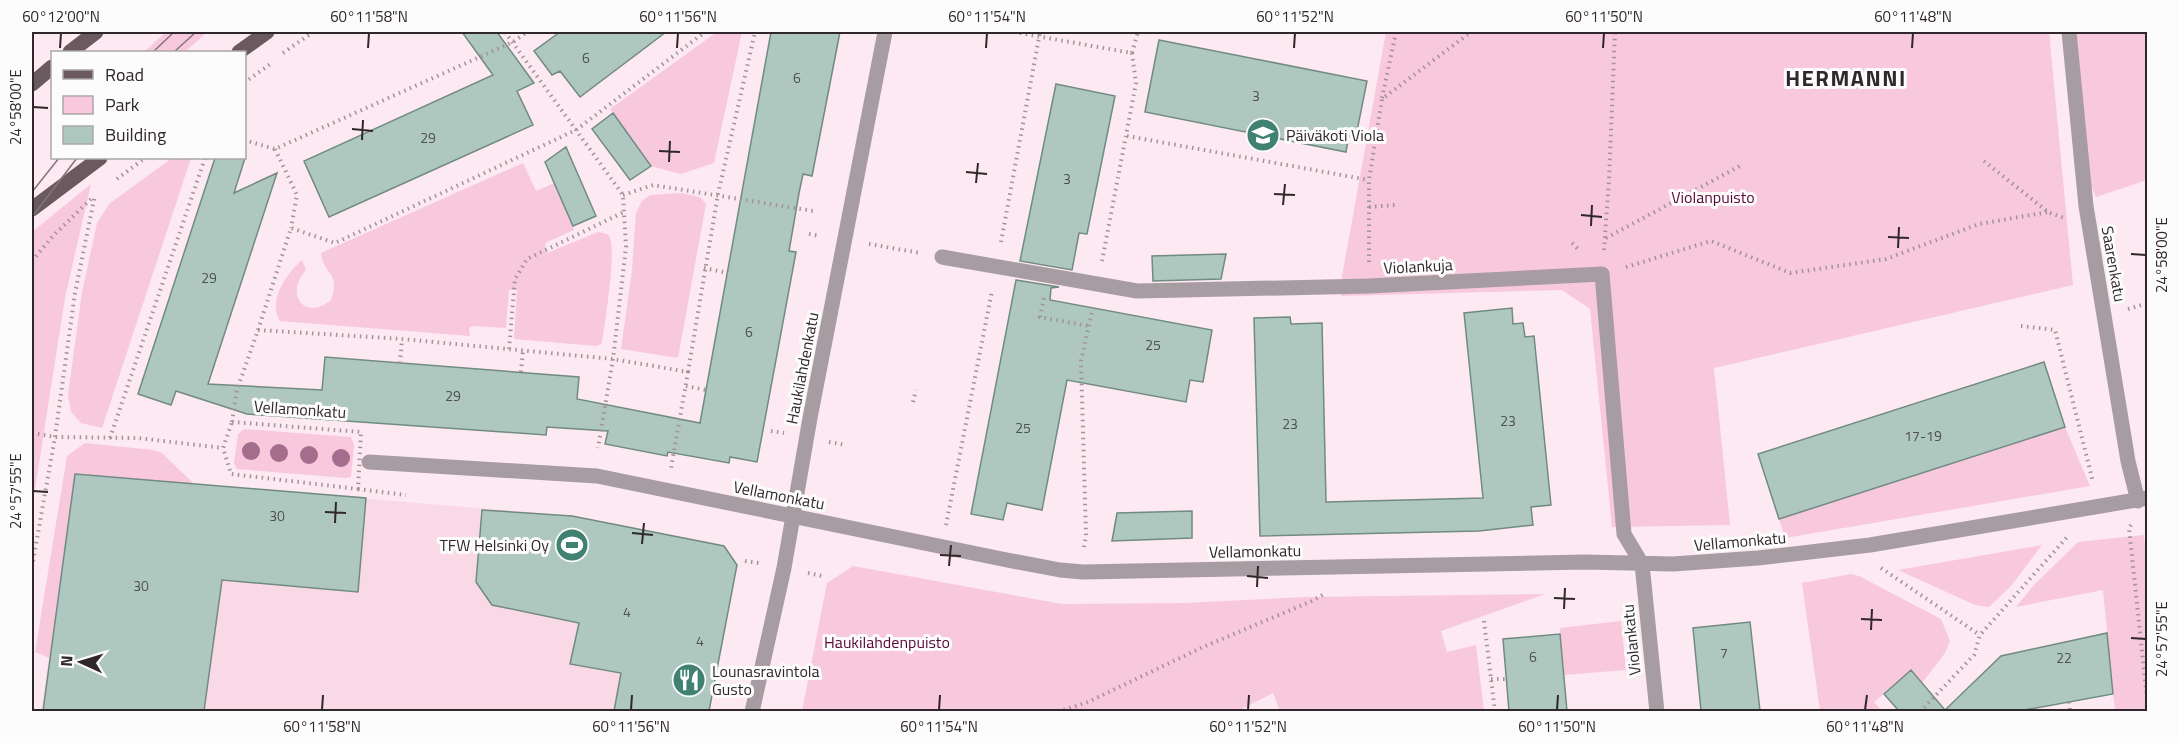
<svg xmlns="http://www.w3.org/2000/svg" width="2179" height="743" font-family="'Titillium Web',sans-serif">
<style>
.built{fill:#fad9e6}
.green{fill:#f8c8dc}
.building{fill:#aec8c0;stroke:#718a82;stroke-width:1.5}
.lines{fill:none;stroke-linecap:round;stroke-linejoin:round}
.path{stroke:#a29399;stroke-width:4;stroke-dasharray:1.5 4.5;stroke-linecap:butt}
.minor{stroke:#a79ca1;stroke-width:15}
.major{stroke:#6b5960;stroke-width:15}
.tram{stroke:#82757a;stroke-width:1.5}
.tree{fill:#a46d8b}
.ticks{fill:none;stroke:#30272b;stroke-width:2}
.labels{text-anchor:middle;stroke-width:6;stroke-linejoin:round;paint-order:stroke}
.number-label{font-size:14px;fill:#504f50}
.poi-label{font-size:16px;fill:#30272b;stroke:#fcfcfc;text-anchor:start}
.park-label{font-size:16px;fill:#5b0738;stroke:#fcfcfc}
.street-label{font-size:16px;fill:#30272b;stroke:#fcfcfc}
.district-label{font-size:22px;font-weight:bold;letter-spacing:1.5px;fill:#30272b;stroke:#fcfcfc}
.neatline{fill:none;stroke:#30272b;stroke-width:2}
.ticks-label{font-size:15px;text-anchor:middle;fill:#30272b}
</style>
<rect width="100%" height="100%" fill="#fde9f1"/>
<path class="built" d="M 75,474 L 572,516 L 724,546 L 737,565 L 709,711 L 41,712 Z"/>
<path class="green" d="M 166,32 L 207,32 L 185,52 L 144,52 Z
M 717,32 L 742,32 L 714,163 L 681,174 L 651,166 L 610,109 Z
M 1386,32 L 2049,32 L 2073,285 L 1714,368 L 1730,525 L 1612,527 L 1590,309 L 1562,290 L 1341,296 L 1341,282 Z
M 2076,32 L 2147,32 L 2147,180 L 2096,197 L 2090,183 Z
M 172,158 L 191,158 L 102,428 L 81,423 L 71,412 L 68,395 L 82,292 L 97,223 L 109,204 Z
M 523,163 L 536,191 L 554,183 L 573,226 L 574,230 L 545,243 L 547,253 L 598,232 C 603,233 608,233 610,238 C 616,253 605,323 602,343 L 597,346 L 514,339 L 517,290 L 509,290 L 506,328 L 472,326 L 469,328 L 470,336 L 280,321 C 267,301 287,273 302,260 L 306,270 C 284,294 305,322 331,300 C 341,271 323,275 321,253 Z
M 91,184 L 65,298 L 32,508 L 32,232 Z
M 681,193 L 700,197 L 706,204 L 678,358 L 621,349 L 632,270 L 636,213 L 642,201 L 650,195 Z
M 2065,427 L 2090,486 L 1785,538 L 1779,519 Z
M 244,429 L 351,437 L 354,445 L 351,477 L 346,478 L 237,469 L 234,463 L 238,434 Z
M 85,443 L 153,450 L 162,453 L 194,484 L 75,474 L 50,658 L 35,652 L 67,456 Z
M 2144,535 L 2148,575 L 2147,711 L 2115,711 L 2103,590 L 2016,607 L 2034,585 L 2078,542 Z
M 2042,545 L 2011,586 L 1989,607 L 1975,605 L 1898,570 Z
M 853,566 L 1062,604 L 1185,603 L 1306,597 L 1545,594 L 1441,631 L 1447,652 L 1476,645 L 1484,711 L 1280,711 L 1273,693 L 1236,712 L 802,711 L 827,583 Z
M 1851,574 L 1859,576 L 1941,619 L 1950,641 L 1945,653 L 1922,683 L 1911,671 L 1874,702 L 1882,711 L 1820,711 L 1802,583 Z
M 1621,621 L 1626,670 L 1564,675 L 1560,628 Z"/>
<path class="building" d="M 462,32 L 497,32 L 534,83 L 517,91 L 533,125 L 329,217 L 304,161 L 493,75 Z
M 560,32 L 666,32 L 580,97 L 560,71 L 552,75 L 534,51 Z
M 771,32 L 840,32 L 812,176 L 803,174 L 799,193 L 789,251 L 796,252 L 757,462 L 730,457 L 729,463 L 668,452 L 667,456 L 605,444 L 608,431 L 547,427 L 546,435 L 247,414 L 176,391 L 171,405 L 138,394 L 215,158 L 245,158 L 234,193 L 277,173 L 208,384 L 322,390 L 325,357 L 579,377 L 577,399 L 700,423 Z
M 1159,40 L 1367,81 L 1356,136 L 1349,135 L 1346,152 L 1145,112 Z
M 1056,84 L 1115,96 L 1087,234 L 1079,233 L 1072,270 L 1020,261 Z
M 613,113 L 651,166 L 630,180 L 592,129 Z
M 566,147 L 596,216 L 573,226 L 545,162 Z
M 1226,254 L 1221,279 L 1153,281 L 1152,256 Z
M 1016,280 L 1059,287 L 1051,288 L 1050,300 L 1212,330 L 1203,382 L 1190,380 L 1186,402 L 1067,380 L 1042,510 L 1007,503 L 1003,520 L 971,514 Z
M 1512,308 L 1513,324 L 1523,323 L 1525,337 L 1534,336 L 1551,505 L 1531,507 L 1533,525 L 1479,531 L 1260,536 L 1254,318 L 1290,317 L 1291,324 L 1322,323 L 1326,502 L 1483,498 L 1464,313 Z
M 2044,362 L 2065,427 L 1779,519 L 1758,454 Z
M 75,474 L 366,498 L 358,592 L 222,580 L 204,711 L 43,711 Z
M 482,510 L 572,516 L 724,546 L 737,565 L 709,711 L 614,711 L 621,673 L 570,664 L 579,623 L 492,605 L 476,582 Z
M 1192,511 L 1192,538 L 1112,541 L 1117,513 Z
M 1750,622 L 1760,711 L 1701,711 L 1693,628 Z
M 2107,633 L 2113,694 L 2019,711 L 1899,711 L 1884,694 L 1911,670 L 1945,710 L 2001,656 Z
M 1560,634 L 1567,711 L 1509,711 L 1503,639 Z"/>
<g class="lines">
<path class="path" d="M 505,32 L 623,195 L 626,247 L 613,359 L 598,448
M 1014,32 L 1132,53 L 1138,32
M 283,53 L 313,32
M 244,83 L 273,62
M 1382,98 L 1396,32
M 1127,136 L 1369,180
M 244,140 L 275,149 L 513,42 L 527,32
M 275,149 L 297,195 L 291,228
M 1984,161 L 2048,212 L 2064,218
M 117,179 L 145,158
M 623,195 L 653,185 L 813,211
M 1369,207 L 1395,205
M 809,234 L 820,236
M 1606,238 L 1740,166
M 1001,242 L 1040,32
M 1572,243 L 1579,250
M 869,244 L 920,253
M 1604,250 L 1609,180 L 1615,32
M 32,261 L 52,237 L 94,196
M 1102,261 L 1136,83 L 1132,53
M 1369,262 L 1369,180 L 1382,99 L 1471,32
M 1626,267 L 1711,241 L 1790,273 L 1886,259 L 1979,224 L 2048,212
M 704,268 L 728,273
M 1044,298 L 1040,317 L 1089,326
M 2128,309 L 2148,303
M 2021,326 L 2055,330 L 2093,482
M 258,330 L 291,228 L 335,243 L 576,130 L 705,32
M 509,349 L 515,279 L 527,259 L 624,212
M 400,363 L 402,339
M 521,372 L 523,350
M 688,372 L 718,194 L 755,32
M 686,386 L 706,390
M 913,402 L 916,390
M 232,422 L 237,390 L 258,330 L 402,339 L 613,359 L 688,372 L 671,468
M 232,422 L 361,432 L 358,489 L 231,474 L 223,448 Z
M 771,431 L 784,433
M 32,433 L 55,437 L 138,438 L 223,448
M 110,438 L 205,158
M 829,442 L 846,445
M 358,489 L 406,495
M 946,525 L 992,291
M 2131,525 L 2129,528 L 2148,708
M 1084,547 L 1086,536 L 1081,361 L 1093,307
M 745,561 L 759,563
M 32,567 L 55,437 L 75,293 L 95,195
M 1881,568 L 1980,635
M 808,573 L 822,576
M 1484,621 L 1495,712
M 1491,679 L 1506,679
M 2069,702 L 2070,712
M 1058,712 L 1088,702 L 1203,647 L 1312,601 L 1326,593
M 1920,712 L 1974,655 L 1980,635 L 2068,536"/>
<path class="minor" d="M 2069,32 L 2086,206 L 2128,461 L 2138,501
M 942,257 L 1137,291 L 1369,286 L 1602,274 L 1624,534 L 1642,564 L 1657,712
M 369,462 L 597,476 L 1007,560 L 1060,570 L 1083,572 L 1585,562 L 1673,564 L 1758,558 L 1870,545 L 2148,498
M 752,712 L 784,568 L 810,418 L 885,32"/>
<path class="major" d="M 70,52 L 96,32
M 239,52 L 267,32
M 32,84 L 52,67
M 32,209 L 100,158"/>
<path class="tram" d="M 153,52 L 174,32
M 174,52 L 196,32
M 32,192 L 59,158
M 32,217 L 77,158"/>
</g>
<g class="tree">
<circle cx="251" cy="451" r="9"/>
<circle cx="279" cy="453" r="9"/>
<circle cx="309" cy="455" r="9"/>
<circle cx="341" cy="458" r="9"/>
</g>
<path class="ticks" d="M 60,48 L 61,33M 368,48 L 369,33M 677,48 L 678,33M 986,48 L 987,33M 1294,48 L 1295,33M 1603,48 L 1604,33M 1912,48 L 1913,33M 33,107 L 48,108M 352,129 L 373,131M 362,140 L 363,120M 659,151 L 680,152M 669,162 L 670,141M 966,172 L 987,174M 976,183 L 978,163M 1274,194 L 1295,195M 1283,205 L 1285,184M 1581,215 L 1602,217M 1591,226 L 1592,205M 1888,237 L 1909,238M 1898,248 L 1899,227M 2131,254 L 2146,255M 33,491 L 48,492M 325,512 L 346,513M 335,523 L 336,502M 632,533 L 653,535M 642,544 L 644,523M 940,555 L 961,556M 949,566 L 951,545M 1247,576 L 1268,578M 1257,587 L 1258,566M 1554,598 L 1575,599M 1564,609 L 1565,588M 1861,619 L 1882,620M 1871,630 L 1872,609M 2131,638 L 2146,639M 322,710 L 323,695M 631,710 L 632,695M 939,710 L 940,695M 1248,710 L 1249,695M 1557,710 L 1558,695M 1865,710 L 1867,695"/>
<defs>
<g id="school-disc" transform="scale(1.725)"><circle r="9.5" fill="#408171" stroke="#fcfcfc"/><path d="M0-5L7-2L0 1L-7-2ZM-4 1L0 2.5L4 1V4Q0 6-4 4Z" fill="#fff"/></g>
<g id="stadium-disc" transform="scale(1.725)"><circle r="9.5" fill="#408171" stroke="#fcfcfc"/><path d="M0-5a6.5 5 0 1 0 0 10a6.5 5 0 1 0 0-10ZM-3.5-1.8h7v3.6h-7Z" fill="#fff"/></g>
<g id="restaurant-disc" transform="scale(1.725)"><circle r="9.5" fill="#408171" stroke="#fcfcfc"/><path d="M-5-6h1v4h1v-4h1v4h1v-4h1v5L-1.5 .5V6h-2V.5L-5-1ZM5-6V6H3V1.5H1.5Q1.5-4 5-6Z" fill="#fff"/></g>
</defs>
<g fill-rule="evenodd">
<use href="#school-disc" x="1263" y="135"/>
<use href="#stadium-disc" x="572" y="545"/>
<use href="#restaurant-disc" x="689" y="680"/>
</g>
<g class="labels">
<g class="number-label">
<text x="586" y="63">6</text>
<text x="797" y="83">6</text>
<text x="1256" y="101">3</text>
<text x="428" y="143">29</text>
<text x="1067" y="184">3</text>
<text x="209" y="283">29</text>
<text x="749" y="337">6</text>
<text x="1153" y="350">25</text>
<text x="453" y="401">29</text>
<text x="1508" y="426">23</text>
<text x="1290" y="429">23</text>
<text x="1023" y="433">25</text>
<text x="1923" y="441">17-19</text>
<text x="277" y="521">30</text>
<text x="141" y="591">30</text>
<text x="627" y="617">4</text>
<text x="700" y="646">4</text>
<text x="1724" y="658">7</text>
<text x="1533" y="662">6</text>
<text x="2064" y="663">22</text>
</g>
<g class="poi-label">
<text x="1286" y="141">Päiväkoti Viola</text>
<text x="549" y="551" text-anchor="end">TFW Helsinki Oy</text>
<text x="712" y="677">Lounasravintola<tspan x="712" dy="18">Gusto</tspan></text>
</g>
<g class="park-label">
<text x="1713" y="203">Violanpuisto</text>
<text x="887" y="648">Haukilahdenpuisto</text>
</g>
<g class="street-label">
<text transform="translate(2114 264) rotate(80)" y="6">Saarenkatu</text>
<text transform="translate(1418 266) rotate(-3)" y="6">Violankuja</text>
<text transform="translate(802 368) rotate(-79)" y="6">Haukilahdenkatu</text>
<text transform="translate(300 409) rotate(4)" y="6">Vellamonkatu</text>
<text transform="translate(779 495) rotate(11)" y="6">Vellamonkatu</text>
<text transform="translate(1740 541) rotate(-5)" y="6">Vellamonkatu</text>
<text transform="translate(1255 551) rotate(-1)" y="6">Vellamonkatu</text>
<text transform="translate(1631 640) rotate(-96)" y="6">Violankatu</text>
</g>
<g class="district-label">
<text x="1846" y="86">HERMANNI</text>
</g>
</g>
<rect width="2179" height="743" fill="none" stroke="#fcfcfc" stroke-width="66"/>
<rect x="51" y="51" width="195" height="108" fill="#fcfcfc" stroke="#aaa7a8" stroke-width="1.5"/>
<rect x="63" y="70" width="30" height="9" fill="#6b5960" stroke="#aaa7a8" stroke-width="1.5"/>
<text x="105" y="81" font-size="18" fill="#30272b">Road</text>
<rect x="63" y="96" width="30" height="18" fill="#f8c8dc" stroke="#aaa7a8" stroke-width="1.5"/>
<text x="105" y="111" font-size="18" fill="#30272b">Park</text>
<rect x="63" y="126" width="30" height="18" fill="#aec8c0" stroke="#aaa7a8" stroke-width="1.5"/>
<text x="105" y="141" font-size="18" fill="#30272b">Building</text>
<g transform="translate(81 662) rotate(274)" stroke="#fcfcfc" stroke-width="4.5" paint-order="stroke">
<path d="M0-4.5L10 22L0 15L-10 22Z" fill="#30272b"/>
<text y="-9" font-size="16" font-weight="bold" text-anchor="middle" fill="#30272b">N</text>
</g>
<rect x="33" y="33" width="2113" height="677" class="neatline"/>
<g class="ticks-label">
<text x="61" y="22">60°12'00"N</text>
<text x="369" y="22">60°11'58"N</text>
<text x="678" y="22">60°11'56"N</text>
<text x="987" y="22">60°11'54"N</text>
<text x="1295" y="22">60°11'52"N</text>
<text x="1604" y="22">60°11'50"N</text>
<text x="1913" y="22">60°11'48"N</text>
<text transform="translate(16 107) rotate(-90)" y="5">24°58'00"E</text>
<text transform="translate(2162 255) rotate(-90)" y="5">24°58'00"E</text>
<text transform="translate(16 491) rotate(-90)" y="5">24°57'55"E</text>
<text transform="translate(2162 639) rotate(-90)" y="5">24°57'55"E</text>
<text x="322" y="732">60°11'58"N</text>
<text x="631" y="732">60°11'56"N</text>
<text x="939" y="732">60°11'54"N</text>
<text x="1248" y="732">60°11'52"N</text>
<text x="1557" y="732">60°11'50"N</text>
<text x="1865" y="732">60°11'48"N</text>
</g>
</svg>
